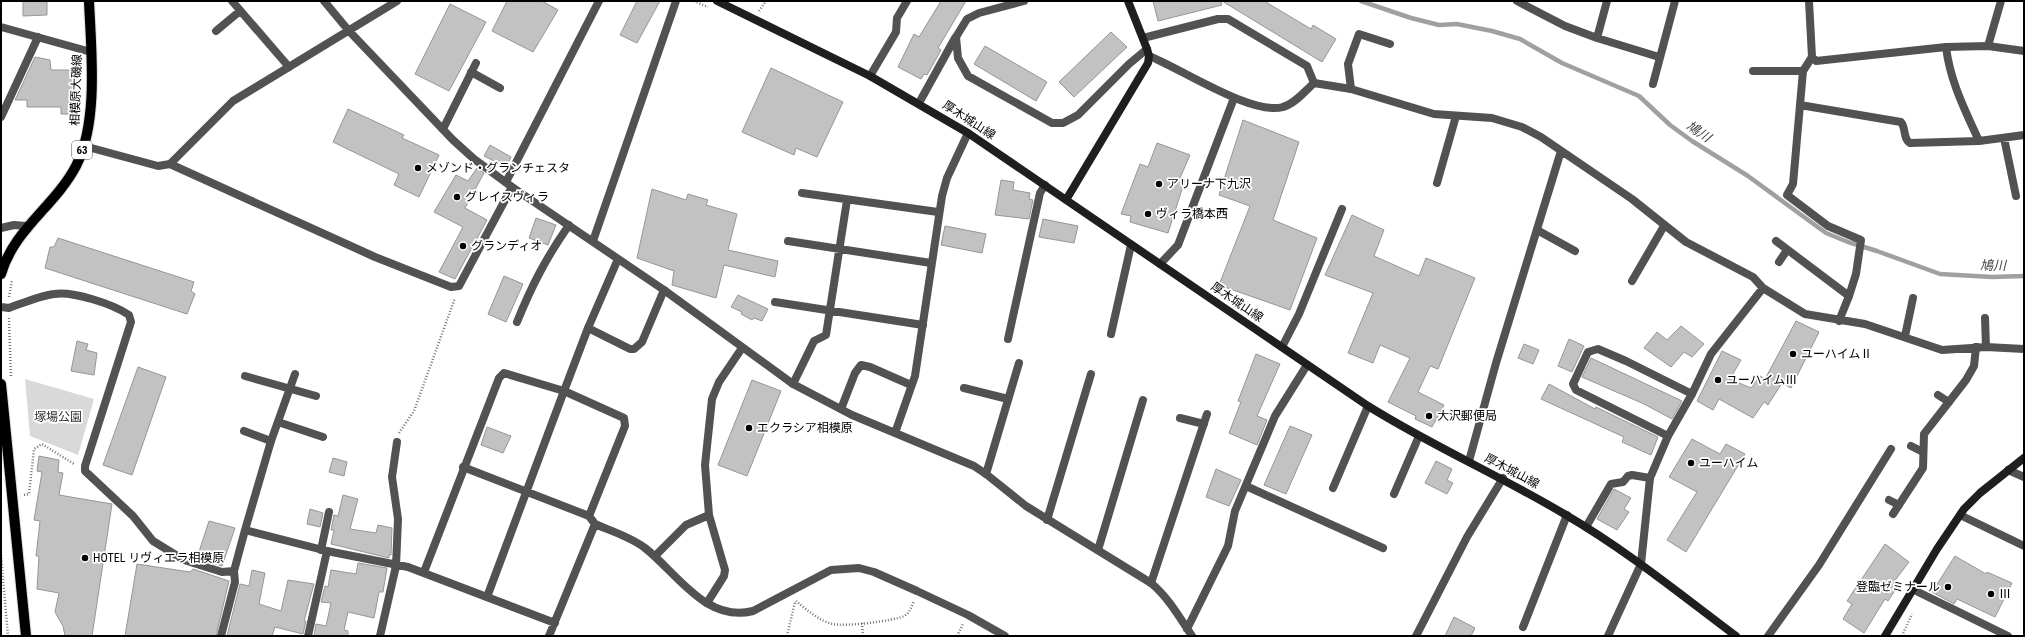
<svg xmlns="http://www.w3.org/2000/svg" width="2025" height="637" font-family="'Roboto Condensed','Noto Sans JP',sans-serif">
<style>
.green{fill:#d9d9d9}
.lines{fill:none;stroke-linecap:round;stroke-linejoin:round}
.stream{stroke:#a0a0a0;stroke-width:4.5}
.building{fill:#c2c2c2;stroke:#969696}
.primary-casing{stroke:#dbdbdb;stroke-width:12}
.path{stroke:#747474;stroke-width:2.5;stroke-dasharray:1 2;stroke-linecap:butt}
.lane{stroke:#525252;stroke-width:8}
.street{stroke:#525252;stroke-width:8}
.secondary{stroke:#1f1f1f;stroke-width:8}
.primary{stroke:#000;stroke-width:10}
.poi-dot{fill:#000;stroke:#fff;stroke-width:1.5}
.labels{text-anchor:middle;stroke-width:3.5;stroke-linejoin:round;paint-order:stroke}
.shield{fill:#fff;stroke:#4c4c4c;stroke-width:1}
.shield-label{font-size:11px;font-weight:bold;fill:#000}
.street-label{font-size:12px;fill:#000;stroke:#fff}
.poi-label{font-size:12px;fill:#000;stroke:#fff;text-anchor:start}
.park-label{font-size:12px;fill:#303030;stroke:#fff}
.water-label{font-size:13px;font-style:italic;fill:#414141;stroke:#fff}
</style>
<rect width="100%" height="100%" fill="#fff"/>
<path class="green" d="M 25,379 L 94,399 L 78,455 L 30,436 Z"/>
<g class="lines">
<path class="stream" d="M 1361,1 L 1411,18 L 1439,25 L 1457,24 L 1492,31 L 1520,39 L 1562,63 L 1639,96 L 1670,125 L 1692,141 L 1748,176 L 1826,233 L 1848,242 L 1877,251 L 1940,274 L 1992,277 L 2024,276"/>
</g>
<path class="building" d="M 23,1 L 47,1 L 47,15 L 23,16 Z
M 507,1 L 542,1 L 558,10 L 533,52 L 492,31 Z
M 637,1 L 660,1 L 637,43 L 620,35 Z
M 941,1 L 966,1 L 938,48 L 941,50 L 927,75 L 924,74 L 921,79 L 898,67 L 914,34 L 919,37 Z
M 1153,1 L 1221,1 L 1222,5 L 1158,21 Z
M 1222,1 L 1264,1 L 1311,29 L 1313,25 L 1336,39 L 1322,62 Z
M 450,4 L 486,22 L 449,91 L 415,74 Z
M 1111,32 L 1127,47 L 1074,97 L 1059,82 Z
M 985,46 L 1047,82 L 1036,101 L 974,64 Z
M 35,57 L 50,60 L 51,70 L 73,70 L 74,114 L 61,114 L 61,107 L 27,107 L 27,100 L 15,100 Z
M 771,68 L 843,102 L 817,157 L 796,148 L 794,155 L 742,132 Z
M 348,109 L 404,135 L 402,138 L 439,155 L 419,197 L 394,185 L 399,174 L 333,142 Z
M 1243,120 L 1299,142 L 1273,220 L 1317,238 L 1290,310 L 1219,285 L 1250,206 L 1219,195 Z
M 1157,143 L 1190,155 L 1180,178 L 1185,180 L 1168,233 L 1130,222 L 1131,216 L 1121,214 L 1140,164 L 1148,167 Z
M 490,145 L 511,157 L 506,167 L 484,156 Z
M 477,168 L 484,173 L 465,208 L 487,220 L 455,279 L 439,272 L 463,227 L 434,212 L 456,175 L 468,181 Z
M 1001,180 L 1014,182 L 1013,190 L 1030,193 L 1029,199 L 1033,200 L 1029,219 L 995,215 Z
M 652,189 L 686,200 L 688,194 L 708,200 L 706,205 L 737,214 L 728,250 L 778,261 L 775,277 L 724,265 L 716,298 L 672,285 L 674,271 L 637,258 Z
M 1352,215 L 1384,230 L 1374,256 L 1419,276 L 1426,258 L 1475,278 L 1438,369 L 1430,366 L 1418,392 L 1444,405 L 1432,427 L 1415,419 L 1416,416 L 1388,402 L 1410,358 L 1380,345 L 1373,363 L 1348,353 L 1373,293 L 1325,275 Z
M 536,218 L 556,225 L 548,245 L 529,238 Z
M 1043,219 L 1078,226 L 1074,243 L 1039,237 Z
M 945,226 L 986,234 L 982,253 L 941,245 Z
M 58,238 L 194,282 L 191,291 L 195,294 L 187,314 L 45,268 L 50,247 L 54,247 Z
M 504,276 L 523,284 L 506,322 L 488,314 Z
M 738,295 L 768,309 L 762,321 L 754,318 L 752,320 L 741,314 L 742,312 L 731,307 Z
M 1796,321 L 1819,332 L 1791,388 L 1782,383 L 1768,405 L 1764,402 L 1753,418 L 1719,399 L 1713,410 L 1697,401 L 1722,351 L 1741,360 L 1730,379 L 1751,388 L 1760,376 L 1765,379 Z
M 1681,326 L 1704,344 L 1692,357 L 1684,352 L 1671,367 L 1644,348 L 1657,332 L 1667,340 Z
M 1569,339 L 1584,346 L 1572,372 L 1558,366 Z
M 77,341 L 88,344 L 86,350 L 97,353 L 94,375 L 71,371 Z
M 1524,344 L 1539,350 L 1533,364 L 1518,358 Z
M 1256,354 L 1280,364 L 1257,416 L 1267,420 L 1257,445 L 1229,433 L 1241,402 L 1238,401 Z
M 1591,358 L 1682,401 L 1672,419 L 1644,404 L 1582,377 Z
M 138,367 L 166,377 L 132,475 L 103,465 Z
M 752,380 L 781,391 L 747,476 L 718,465 Z
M 1549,384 L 1595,409 L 1596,407 L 1658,437 L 1651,455 L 1622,442 L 1624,437 L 1541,399 Z
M 1290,426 L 1312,435 L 1286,494 L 1264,485 Z
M 487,427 L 511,436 L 503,453 L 481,445 Z
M 1692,439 L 1720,454 L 1726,444 L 1745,454 L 1686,552 L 1667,540 L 1697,492 L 1669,477 Z
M 39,456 L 59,460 L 58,472 L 63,473 L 59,495 L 112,504 L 92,636 L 65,636 L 63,626 L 55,612 L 59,593 L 37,589 L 39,556 L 36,556 L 40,521 L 34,520 L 42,472 L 37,471 Z
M 333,458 L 347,462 L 344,476 L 329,472 Z
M 1436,461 L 1452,469 L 1447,480 L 1453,483 L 1447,494 L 1425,483 Z
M 1216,469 L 1241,480 L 1229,506 L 1206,497 Z
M 1614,489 L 1631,498 L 1624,509 L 1629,512 L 1617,530 L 1597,519 Z
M 343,495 L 358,499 L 350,529 L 376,533 L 378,525 L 392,528 L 391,555 L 389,555 L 389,558 L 331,544 L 334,530 L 331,530 L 334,515 L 338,516 Z
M 310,509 L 323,513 L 320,527 L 307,524 Z
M 209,521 L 235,528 L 222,566 L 197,558 Z
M 1885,544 L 1909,562 L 1893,583 L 1898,586 L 1888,601 L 1885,599 L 1864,633 L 1843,619 L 1852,604 L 1847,601 Z
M 1955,556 L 1986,574 L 1987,572 L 2012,583 L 1995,617 L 1957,599 L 1954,604 L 1932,592 Z
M 358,563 L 387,568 L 383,592 L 379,592 L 374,618 L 348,612 L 344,630 L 348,631 L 348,636 L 314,636 L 316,624 L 326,626 L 331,603 L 321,602 L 325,586 L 328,587 L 331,570 L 356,574 Z
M 137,564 L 190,572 L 193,569 L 229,581 L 216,636 L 125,636 Z
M 252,570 L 265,573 L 259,604 L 281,611 L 288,580 L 314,584 L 304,621 L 306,621 L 303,634 L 275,627 L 272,636 L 227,636 L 240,584 L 249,586 Z
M 1454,617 L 1475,628 L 1471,636 L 1445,636 Z"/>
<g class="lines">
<g class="primary-casing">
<path id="primary" d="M 1,274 C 14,229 55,206 76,166 C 99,122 91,49 89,1
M 1,384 L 26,636"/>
</g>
<path class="path" d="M 694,1 L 708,7
M 759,11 L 766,1
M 9,297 L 12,280
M 9,318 L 11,377
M 399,433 L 414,411 L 455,298
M 24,495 L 29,494 L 34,449 L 42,444 L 74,464
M 1,555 L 8,636
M 796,601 C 806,609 819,621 833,624 C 843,627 894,621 904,616 C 910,613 911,607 914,601
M 862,623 L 863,636
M 787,636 L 795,602
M 957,636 L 963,624
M 1902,636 L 1912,614"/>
<path class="lane" d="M 232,1 L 289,67
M 1024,1 L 979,13 L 967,19 L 956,37 L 958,58 L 968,76 L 1052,123 L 1063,123 L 1078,115 L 1129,64 L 1147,49
M 1517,1 L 1565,26 L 1597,38 L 1659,57
M 216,31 L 240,11
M 1143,38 L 1218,19 L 1228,19 L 1307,66 L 1314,83
M 1597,38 L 1607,1
M 1988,46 L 2001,1
M 1946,47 C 1950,81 1965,110 1979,141 L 2024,135
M 1812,57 L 1803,71 L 1793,184 L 1787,195 L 1828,226 L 1861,240 L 1856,274 L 1849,296
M 1753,71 L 1803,71
M 471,72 L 500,88
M 870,76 L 896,32 L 897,18 L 907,1
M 1653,84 L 1675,1
M 1351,89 L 1348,64 L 1359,34 L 1390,44
M 919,103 L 955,38
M 1800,105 L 1901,122 C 1906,128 1903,139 1910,143 L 1979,141
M 1,117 L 38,37
M 443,129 L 476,63
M 2004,138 L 2016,196
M 170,164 L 375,257 L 451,287 L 459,286 L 512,187
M 506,182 L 599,1
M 1437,183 L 1456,116
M 802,193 L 938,212
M 1537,230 L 1575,251
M 788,241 L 931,263
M 1779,262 L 1787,250
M 1632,281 L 1664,226
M 775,302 L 923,325
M 1985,318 L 1986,347
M 517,322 C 532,285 546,258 569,225
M 588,328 L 630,349 L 634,349 L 642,342 L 664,290
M 1111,334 L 1131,245
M 1905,336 L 1913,298
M 1008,339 L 1040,193 L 1045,185
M 1282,347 L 1299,314 L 1342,209
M 245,376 L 316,396
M 793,384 L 814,341 L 826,335 L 847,200
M 964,388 L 1008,399
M 1938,395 L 1949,402
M 841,409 L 855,373 L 861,365 L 870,367 L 911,385
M 1180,418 L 1204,424
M 278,422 L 323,437
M 244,431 L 271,441
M 1668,436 L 1576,390 L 1573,384 L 1588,352 L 1598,349 L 1626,361 L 1692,394
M 1911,446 L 1923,452
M 463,467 L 589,516
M 2008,470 L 2024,477
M 986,474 L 1019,363
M 1246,486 L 1383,548
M 1333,488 L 1368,406
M 1394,494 L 1419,436
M 1889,500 L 1899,505
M 1047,520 L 1091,374
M 1586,527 L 1611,484 L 1623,482 L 1628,476 L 1632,475 L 1650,478
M 321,550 L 329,512
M 1098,550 L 1143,400
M 655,556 L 686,525 L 709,515
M 1151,583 L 1207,414
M 487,597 L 564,391
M 707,603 L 724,576 L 725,570 L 709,515 L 705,465 L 712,399 L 719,382 L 742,348
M 1523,627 L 1567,515
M 308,636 L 327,551
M 1608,636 L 1641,564
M 1768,636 L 1819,565 L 1891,449"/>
<path class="street" d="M 324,1 L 349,31 L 453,140 L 474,159 L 512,187 L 664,290 L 793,384 L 852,415 L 974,466 L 986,474 L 1026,506 L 1151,583 C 1168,597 1180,618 1192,636
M 1809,1 L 1812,57 L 1816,61 L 1946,47 L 1988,46 L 2024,51
M 1,27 L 91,52
M 1149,56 C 1180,68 1252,116 1283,107 C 1295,104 1305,91 1314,83 L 1351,89 L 1434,114 L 1492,118 L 1522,127 L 1541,137 L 1632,199 L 1686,242 L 1753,277 L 1763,288 L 1805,314 L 1865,324 L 1942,350 L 1986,347 L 2024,349
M 84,146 L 158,166 L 170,164 L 233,101 L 397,1
M 1,228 L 14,225 L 27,226
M 593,241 L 676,1
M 1776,241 L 1849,296 L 1839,321
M 1160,264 L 1178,245 L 1234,98
M 1,307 L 9,308 C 23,303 39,296 54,294 C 73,291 113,304 129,315 L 131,322 L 85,466 L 85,471 L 133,516 L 153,541 L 184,560 L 222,572 L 234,571
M 564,391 L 588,328 L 618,259
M 895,433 L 915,376 L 942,196 L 947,178 L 968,133
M 1469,461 L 1496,363 L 1561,151
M 1893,514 L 1923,468 L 1924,434 L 1966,380 L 1974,366 L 1976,347
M 1960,515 L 2024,546
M 245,530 L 327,551 L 408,567 L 555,623
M 1641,564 L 1650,478 L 1668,436 L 1692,394 L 1711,354 L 1763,288
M 424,572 L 499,378 L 504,373 L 564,391 L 624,418 L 625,426 L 589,516 L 595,524
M 1912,589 L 2008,636
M 1187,629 L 1228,546 L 1235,511 L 1275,416 L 1307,365
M 221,636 L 235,582 L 234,571 L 245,530 L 271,441 L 295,374
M 380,636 L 396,566 L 398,519 L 392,477 L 397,442
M 549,636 L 595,524 C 611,531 631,537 645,548 C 677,573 706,623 753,611 L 831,570 L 859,568 L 874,572 L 917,591 L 968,615 L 1005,636
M 1416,636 L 1467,537 L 1503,478"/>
<path class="secondary" d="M 717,1 L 870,76 L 968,133 L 1368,406 C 1432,446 1501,476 1566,515 C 1626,550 1680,594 1736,636
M 1066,200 L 1148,63 L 1149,56 L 1147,49 L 1128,1
M 1885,636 L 1937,549 L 1964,509 L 1980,493 L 2024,458"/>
<use href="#primary" class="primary"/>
</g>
<g class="poi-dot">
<circle cx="418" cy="168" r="4"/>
<circle cx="1159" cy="184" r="4"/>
<circle cx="457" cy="197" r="4"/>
<circle cx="1148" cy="214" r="4"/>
<circle cx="463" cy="246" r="4"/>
<circle cx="1793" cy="354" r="4"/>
<circle cx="1718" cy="380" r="4"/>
<circle cx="1429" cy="416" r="4"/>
<circle cx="749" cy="428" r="4"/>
<circle cx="1691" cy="463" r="4"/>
<circle cx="85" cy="558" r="4"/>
<circle cx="1948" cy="587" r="4"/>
<circle cx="1991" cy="594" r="4"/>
</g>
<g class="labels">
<rect class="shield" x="72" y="141" width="20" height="18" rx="3"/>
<g class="shield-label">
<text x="82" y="154">63</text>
</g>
<g class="street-label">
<text transform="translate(76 90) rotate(-88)" y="4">相模原大磯線</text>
<text transform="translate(969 120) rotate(33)" y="4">厚木城山線</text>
<text transform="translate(1237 302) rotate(34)" y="4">厚木城山線</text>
<text transform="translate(1512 471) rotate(28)" y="4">厚木城山線</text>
</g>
<g class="poi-label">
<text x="426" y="172">メゾンド・グランチェスタ</text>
<text x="1167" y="188">アリーナ下九沢</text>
<text x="465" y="201">グレイスヴィラ</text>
<text x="1156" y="218">ヴィラ橋本西</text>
<text x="471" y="250">グランディオ</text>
<text x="1801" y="358">ユーハイムⅡ</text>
<text x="1726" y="384">ユーハイムⅢ</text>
<text x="1437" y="420">大沢郵便局</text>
<text x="757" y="432">エクラシア相模原</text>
<text x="1699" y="467">ユーハイム</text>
<text x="93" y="562">HOTEL リヴィエラ相模原</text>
<text x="1940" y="591" text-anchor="end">登臨ゼミナール</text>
<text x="1999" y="598">Ⅲ</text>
</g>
<g class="park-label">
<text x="58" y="421">塚場公園</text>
</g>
<g class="water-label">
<text transform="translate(1699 131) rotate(34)" y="5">鳩川</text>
<text x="1993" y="270">鳩川</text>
</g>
</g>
<rect width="2025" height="637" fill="none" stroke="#000000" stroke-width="4"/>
</svg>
